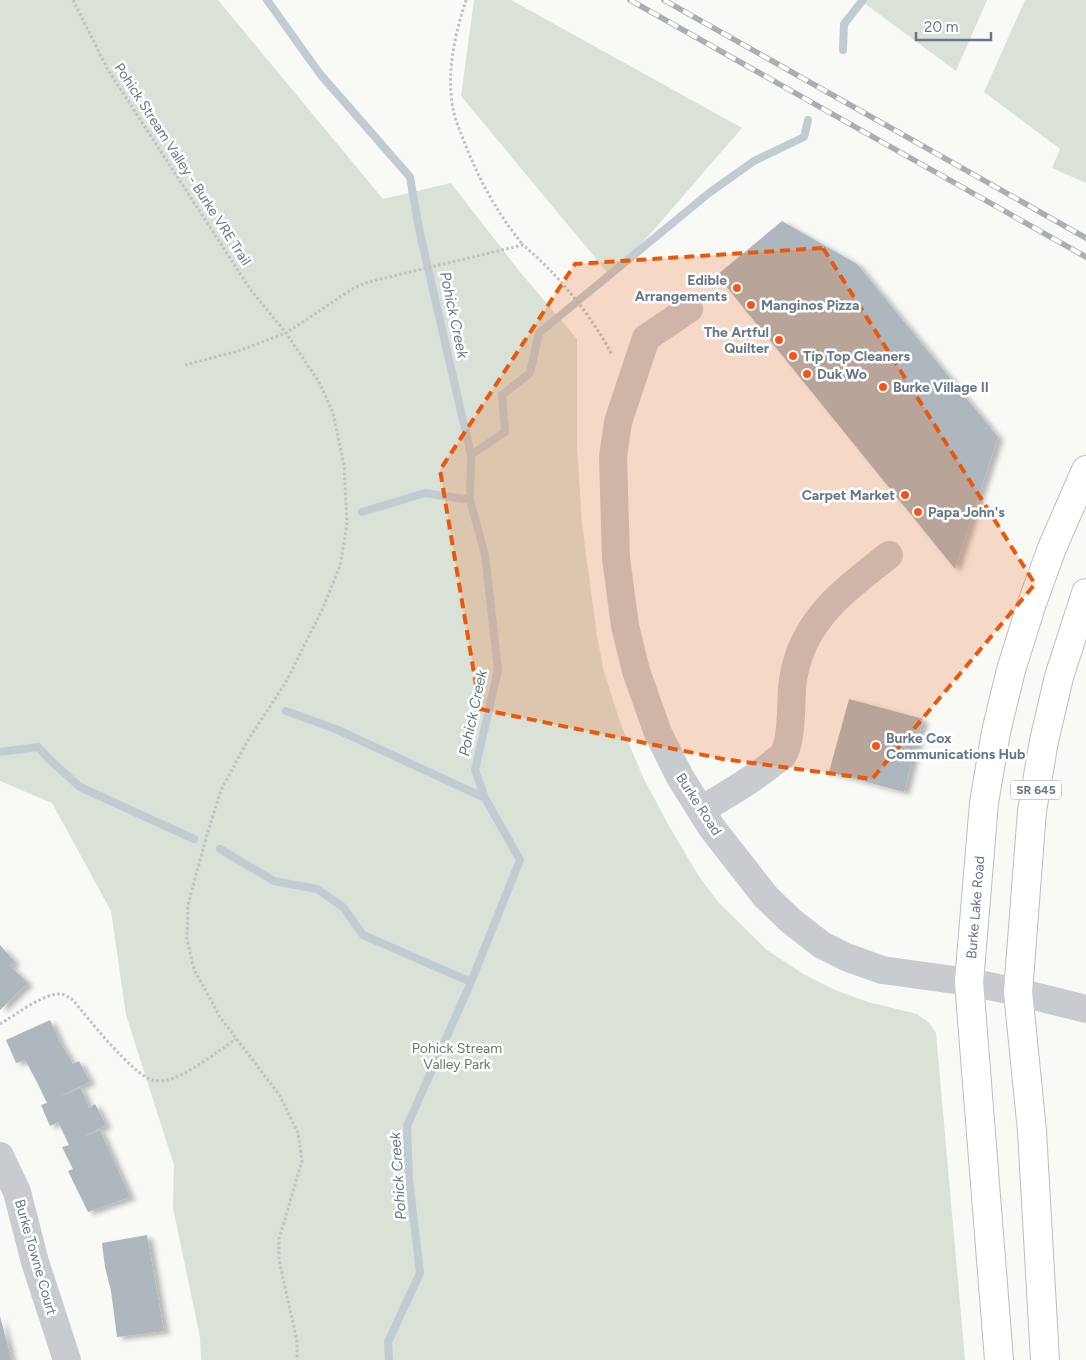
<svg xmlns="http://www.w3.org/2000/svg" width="1086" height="1360" font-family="Figtree,sans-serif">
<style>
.green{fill:#dae1d6}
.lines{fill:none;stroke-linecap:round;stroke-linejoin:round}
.stream{stroke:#c1ccd2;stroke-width:8}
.building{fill:#aeb7be;filter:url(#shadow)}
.major-casing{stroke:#bbbfc3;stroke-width:30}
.path{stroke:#bfc2c4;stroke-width:3;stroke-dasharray:2.5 2.5;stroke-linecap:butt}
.minor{stroke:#c8ccd0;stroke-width:28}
.major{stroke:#fff;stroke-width:28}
.rail-casing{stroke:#a8aeb4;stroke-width:5.5}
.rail{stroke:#fff;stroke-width:4;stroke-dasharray:11;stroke-linecap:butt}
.marked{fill:#e8590c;fill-opacity:0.2;stroke:#e8590c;stroke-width:4;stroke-dasharray:10 6;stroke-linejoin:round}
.poi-dot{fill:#f4551a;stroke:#fff;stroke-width:2}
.labels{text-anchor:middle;stroke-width:5;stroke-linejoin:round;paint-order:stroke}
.shield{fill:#fff;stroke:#93a0ad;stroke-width:1}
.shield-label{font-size:12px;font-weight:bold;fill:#65788a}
.street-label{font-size:14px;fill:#65788a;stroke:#fff}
.poi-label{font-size:14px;font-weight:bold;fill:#65788a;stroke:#fff;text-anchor:start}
.park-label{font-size:14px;fill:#657a60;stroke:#fff}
.water-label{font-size:15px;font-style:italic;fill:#607a85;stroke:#fff}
</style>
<defs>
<filter id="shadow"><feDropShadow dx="5.5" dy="3" stdDeviation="2.5" flood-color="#0004"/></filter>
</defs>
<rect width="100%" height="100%" fill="#f9f9f6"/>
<path class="green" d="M 0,0 L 218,0 L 383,199 L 451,183 L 520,272 L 577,339 L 577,447 L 582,524 L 597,636 L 604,672 L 621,725 L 643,777 L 669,826 L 698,875 L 718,902 L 767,950 L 805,975 L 835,990 L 868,1002 L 917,1014 L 929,1023 L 936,1033 L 965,1360 L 201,1360 L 200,1337 L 173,1208 L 174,1165 L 126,1015 L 111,911 L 52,803 L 0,781 Z
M 474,0 L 511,0 L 742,128 L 612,278 L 461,96 Z
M 860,0 L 987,0 L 956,71 Z
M 1025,0 L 1086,0 L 1086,183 L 1052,168 L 1060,149 L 984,92 Z"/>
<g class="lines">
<path class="stream" d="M 267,0 L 320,74 L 410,177 L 419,229 L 471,455 L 470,500 L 485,555 L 498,670 L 475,770 L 485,798 L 520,860 L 471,982 L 407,1126 L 409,1179 L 420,1273 L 388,1342 L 389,1360
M 843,50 L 844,24 L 863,0
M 471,455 L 505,432 L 502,395 L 530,373 L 539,333 L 709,193 L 754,161 L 804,137 L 808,120
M 362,512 L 425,493 L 470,500
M 286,711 L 338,730 L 485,798
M 0,752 L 38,747 L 51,761 L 80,787 L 194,839
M 220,849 L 274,881 L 317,889 L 343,907 L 363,935 L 471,982"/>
</g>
<path class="building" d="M 782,221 L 857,264 L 998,437 L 955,569 L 717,275 Z
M 849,699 L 923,719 L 904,792 L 829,772 Z
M 0,945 L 15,962 L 10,966 L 28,983 L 0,1010 Z
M 50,1020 L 61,1044 L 73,1064 L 79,1061 L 90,1082 L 58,1097 L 81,1088 L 89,1108 L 95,1104 L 106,1125 L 82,1138 L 100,1130 L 130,1197 L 88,1212 L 68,1171 L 73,1169 L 62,1147 L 69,1145 L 58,1122 L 50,1126 L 41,1105 L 47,1103 L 37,1082 L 25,1060 L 16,1063 L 6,1040 Z
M 147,1235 L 164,1331 L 117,1337 L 111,1291 L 105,1267 L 102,1243 Z
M 0,1316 L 8,1346 L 11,1360 L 0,1360 Z"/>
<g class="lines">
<g class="major-casing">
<g id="major">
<path id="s1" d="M 999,1360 L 969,982 L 984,803 L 996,732 L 1011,670 L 1031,606 L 1052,548 L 1086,470"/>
<path d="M 1045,1360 L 1032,1131 L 1018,992 L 1032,811 L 1044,741 L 1059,677 L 1086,593"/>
</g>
</g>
<path class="path" d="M 73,0 L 108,70 L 250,289 L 286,333 L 319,382 L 333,413 L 344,465 L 347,524 L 340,566 L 322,610 L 286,682 L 248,740 L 221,790 L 206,838 L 188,905 L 187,940 L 194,969 L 220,1017 L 280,1096 L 298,1133 L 302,1161 L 279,1239 L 279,1260 L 297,1341 L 297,1360
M 466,0 C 455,34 446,73 453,109 C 456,123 462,136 467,149 C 482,185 498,214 523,245
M 185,365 L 238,351 L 286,333 L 354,288 L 368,282 L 523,245 C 555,271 593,317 612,355
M 0,1024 C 14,1016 45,992 61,994 C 64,994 68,997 72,999 C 87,1017 132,1074 152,1080 C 156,1081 163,1081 167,1080 C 185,1077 220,1050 236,1039"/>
<path class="minor" d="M 689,309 L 646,338 L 618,422 L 613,457 L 616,558 L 625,626 L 636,671 L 658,733 L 680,777 L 712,828 L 766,897 L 791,921 L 822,945 L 846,957 L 882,970 L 969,982 L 1018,992 L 1086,1009
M 701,810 C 725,795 752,781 774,762 C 776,760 781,758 783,755 C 792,742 791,704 792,688 C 798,622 843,592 889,555
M 0,1156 L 17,1192 L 35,1262 L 67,1360"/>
<use href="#major" class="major"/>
<g class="rail-casing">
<path id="rail" d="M 630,0 L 1086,257
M 664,0 L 1086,238"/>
</g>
<use href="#rail" class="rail"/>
</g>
<path class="marked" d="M 823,248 L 1035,584 L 872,779 L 723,759 L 480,709 L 440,470 L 575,264 Z"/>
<g class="poi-dot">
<circle cx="737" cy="288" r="5"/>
<circle cx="751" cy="305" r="5"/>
<circle cx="779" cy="340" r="5"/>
<circle cx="793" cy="356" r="5"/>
<circle cx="807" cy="374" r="5"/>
<circle cx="883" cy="387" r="5"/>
<circle cx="905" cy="495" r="5"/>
<circle cx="918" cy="512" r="5"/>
<circle cx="876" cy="746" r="5"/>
</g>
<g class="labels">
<rect class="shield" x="1011" y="780.5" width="50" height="19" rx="4"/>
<g class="shield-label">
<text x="1036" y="794">SR 645</text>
</g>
<g class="street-label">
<text transform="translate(183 164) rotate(57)" y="5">Pohick Stream Valley - Burke VRE Trail</text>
<text transform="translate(699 804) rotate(57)" y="5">Burke Road</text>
<text dy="5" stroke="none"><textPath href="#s1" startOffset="454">Burke Lake Road</textPath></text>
<text transform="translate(36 1257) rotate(74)" y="5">Burke Towne Court</text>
</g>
<g class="poi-label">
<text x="727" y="285" text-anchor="end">Edible<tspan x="727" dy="16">Arrangements</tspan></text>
<text x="761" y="310">Manginos Pizza</text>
<text x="769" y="337" text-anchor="end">The Artful<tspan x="769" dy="16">Quilter</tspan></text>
<text x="803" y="361">Tip Top Cleaners</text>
<text x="817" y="379">Duk Wo</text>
<text x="893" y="392">Burke Village II</text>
<text x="895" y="500" text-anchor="end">Carpet Market</text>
<text x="928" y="517">Papa John's</text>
<text x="886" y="743">Burke Cox<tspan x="886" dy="16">Communications Hub</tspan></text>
</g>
<g class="park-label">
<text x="457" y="1053">Pohick Stream<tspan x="457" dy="16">Valley Park</tspan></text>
</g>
<g class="water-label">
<text transform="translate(454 315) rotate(78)" y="5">Pohick Creek</text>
<text transform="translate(473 713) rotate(-78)" y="5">Pohick Creek</text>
<text transform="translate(398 1176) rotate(-94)" y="5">Pohick Creek</text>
</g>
</g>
<path d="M916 32v8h75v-8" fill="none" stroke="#65788a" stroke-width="2.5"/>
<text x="924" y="32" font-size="15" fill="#65788a" stroke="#ffffff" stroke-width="4" paint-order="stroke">20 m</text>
</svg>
